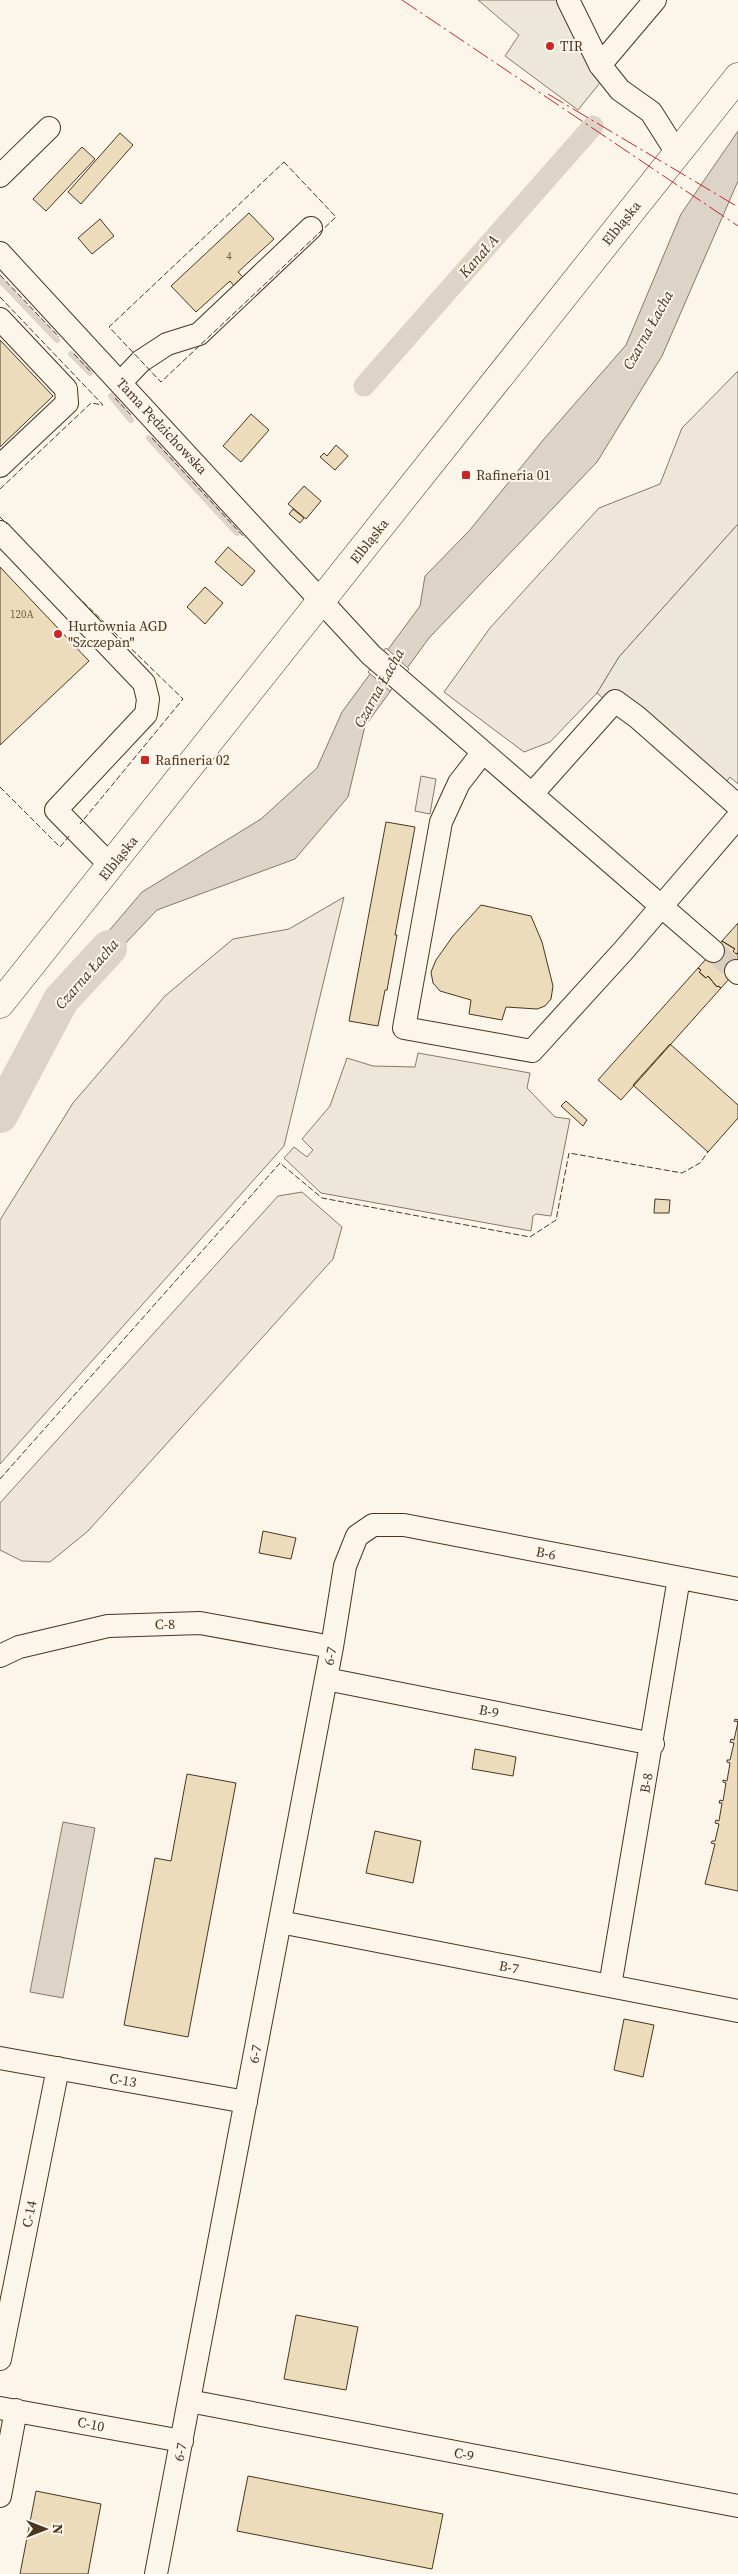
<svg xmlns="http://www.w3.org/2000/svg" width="738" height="2574" font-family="'Source Serif 4',serif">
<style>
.green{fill:#ede6d9;stroke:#887966}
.parking{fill:#ede7d9;stroke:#887966}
.water{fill:#dcd4c6;stroke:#887966}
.pier{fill:#fbf6e9;stroke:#887966}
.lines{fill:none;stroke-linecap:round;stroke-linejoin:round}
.stream{stroke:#dcd4c6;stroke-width:6}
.canal{stroke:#dcd4c6;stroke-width:21}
.river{stroke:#dcd4c6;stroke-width:36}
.building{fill:#ecdcbc;stroke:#4a3520}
.minor-tunnel{stroke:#d8cfc1;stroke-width:22;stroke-dasharray:22 11;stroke-linecap:butt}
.minor-casing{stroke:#4a3520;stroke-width:24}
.major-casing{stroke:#4a3520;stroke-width:29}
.minor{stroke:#fbf6e9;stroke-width:22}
.major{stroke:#fbf6e9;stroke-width:28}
.fence{stroke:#4a3520;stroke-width:1;stroke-dasharray:6 2.5;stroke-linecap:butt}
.power{stroke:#c62828;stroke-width:1;stroke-dasharray:18 4 2.5 4;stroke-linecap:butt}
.poi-dot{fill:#c62828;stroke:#fbf6e9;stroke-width:2}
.labels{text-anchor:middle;stroke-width:4;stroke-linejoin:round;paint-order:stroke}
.number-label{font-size:11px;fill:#725f47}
.poi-label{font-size:14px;fill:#4a3520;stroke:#fbf6e9;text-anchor:start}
.street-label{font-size:14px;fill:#4a3520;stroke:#fbf6e9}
.water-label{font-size:15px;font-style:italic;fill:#4a3520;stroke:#fbf6e9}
</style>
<rect width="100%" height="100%" fill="#fbf6e9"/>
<path class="green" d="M 738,371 L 738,524 L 619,657 L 597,693 L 550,742 L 524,752 L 444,692 L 490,628 L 599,508 L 660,484 L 682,428 Z
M 344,897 L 284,1146 L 0,1464 L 0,1220 L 73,1103 L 165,996 L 233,939 L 289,929 Z
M 302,1192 L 342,1227 L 333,1259 L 88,1531 L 50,1562 L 22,1561 L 0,1550 L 0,1503 L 278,1196 Z"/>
<path class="parking" d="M 478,0 L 566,0 L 603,79 L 578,110 L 505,56 L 519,35 Z
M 738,524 L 738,784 L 730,777 L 716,795 L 597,693 L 619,657 Z
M 421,776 L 436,779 L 430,814 L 415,811 Z
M 418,1053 L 530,1073 L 527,1088 L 555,1117 L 570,1119 L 551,1216 L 536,1214 L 533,1216 L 531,1231 L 321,1193 L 284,1158 L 294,1147 L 307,1157 L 313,1150 L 302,1139 L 330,1106 L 347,1058 L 373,1066 L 415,1067 Z"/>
<path class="water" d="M 738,131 L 738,181 L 662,356 L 597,462 L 429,638 L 365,726 L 348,797 L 295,859 L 157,910 L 68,1004 L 85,959 L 142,892 L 261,819 L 317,768 L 342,712 L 420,606 L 425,576 L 469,531 L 544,439 L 626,345 L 681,214 Z
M 63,1822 L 95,1828 L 63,1998 L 30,1992 Z"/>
<path class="pier" d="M 386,648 L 409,669 L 390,691 L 368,672 Z"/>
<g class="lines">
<path class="stream" d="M 0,280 L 57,340
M 71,354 L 90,373
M 111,396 L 131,420
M 149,438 L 237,533"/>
<path class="canal" d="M 364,386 L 593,126"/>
<path class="river" d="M 0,1115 L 61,1000 L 109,948"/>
</g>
<path class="building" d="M 120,133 L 133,145 L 81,204 L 68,192 Z
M 82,147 L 95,159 L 46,211 L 33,199 Z
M 249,213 L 274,239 L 238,272 L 243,277 L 234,286 L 230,281 L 196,312 L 171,286 Z
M 100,219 L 114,236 L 92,254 L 78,238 Z
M 0,340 L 53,396 L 0,447 Z
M 251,414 L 269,430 L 241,462 L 223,446 Z
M 336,445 L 348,456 L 335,470 L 320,457 L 324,453 L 327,456 Z
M 304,486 L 321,501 L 306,519 L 288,504 Z
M 293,509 L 304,518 L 300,523 L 289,514 Z
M 228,547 L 255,571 L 242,586 L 215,562 Z
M 0,567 L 89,661 L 0,745 Z
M 205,587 L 223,603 L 205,624 L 187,607 Z
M 386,822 L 415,827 L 395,935 L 397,935 L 387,990 L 385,990 L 378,1026 L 349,1021 Z
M 481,905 L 531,916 L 542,942 L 553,986 L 551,999 L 545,1006 L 537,1009 L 506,1007 L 502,1020 L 469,1014 L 471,1000 L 440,991 L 433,983 L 431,972 L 436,960 L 453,936 Z
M 738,923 L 738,953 L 736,954 L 733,951 L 735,949 L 722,941 Z
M 722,941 L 735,949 L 733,951 L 736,954 L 738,953 L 738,969 L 721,988 L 718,986 L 717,987 L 708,976 L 706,978 L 699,972 L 701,970 L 698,968 Z
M 698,968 L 701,970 L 699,972 L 706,978 L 708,976 L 717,987 L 718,986 L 721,988 L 621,1100 L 598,1080 Z
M 670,1044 L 738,1105 L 738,1118 L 708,1152 L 633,1085 Z
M 566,1101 L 587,1120 L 583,1126 L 561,1106 Z
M 655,1199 L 670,1200 L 669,1213 L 654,1213 Z
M 263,1531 L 296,1538 L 291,1559 L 259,1553 Z
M 735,1719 L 738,1720 L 738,1891 L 705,1884 L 715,1844 L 711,1843 L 712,1841 L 715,1841 L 719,1824 L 715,1823 L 716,1820 L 719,1821 L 722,1803 L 719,1803 L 720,1800 L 723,1801 L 726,1783 L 723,1782 L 723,1780 L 727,1781 L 730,1763 L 727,1762 L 727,1760 L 730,1760 L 734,1743 L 730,1742 L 731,1739 L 734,1740 L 738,1722 L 734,1721 Z
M 475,1749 L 516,1757 L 513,1776 L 472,1769 Z
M 187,1774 L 236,1783 L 188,2037 L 124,2025 L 155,1858 L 171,1861 Z
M 375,1831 L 421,1841 L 413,1883 L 366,1873 Z
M 624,2019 L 654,2025 L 643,2077 L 614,2070 Z
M 296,2315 L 358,2327 L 346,2390 L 284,2379 Z
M 248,2476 L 443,2514 L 432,2569 L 237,2531 Z
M 36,2491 L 101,2504 L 88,2574 L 20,2574 Z"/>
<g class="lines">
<path class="minor-tunnel" d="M 713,951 L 736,971"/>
<g class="minor-casing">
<path id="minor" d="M 568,0 L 600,65 L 620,90 L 651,112 L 677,153
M 600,65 L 655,0
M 0,176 L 49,128
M 0,253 L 371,655 L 713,951
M 0,319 L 66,389 L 67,403 L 0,466
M 121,382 L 141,361 L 167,344 L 199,334 L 311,228
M 0,532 L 144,683 L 148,699 L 146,714 L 56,810 L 111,866
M 483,752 L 459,783 L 441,822 L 404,1028 L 532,1051 L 624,950 L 738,817
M 532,794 L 615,701 L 637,717 L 738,806
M 736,971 L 738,973
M 0,1656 L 19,1647 L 108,1626 L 200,1623 L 332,1647
M 326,1679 L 653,1744
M 280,1922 L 738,2011
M 610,1986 L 679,1578
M 0,2058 L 246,2102
M 0,2359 L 58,2068
M 189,2401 L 738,2506
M 0,2408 L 182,2441
M 0,2496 L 16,2410
M 156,2574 L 332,1647 L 345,1566 L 357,1536 L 373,1525 L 404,1525 L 738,1589"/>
</g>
<g class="major-casing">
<path id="major" d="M 0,1004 L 738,77"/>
</g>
<use href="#minor" class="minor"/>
<use href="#major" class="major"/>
<path class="fence" d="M 284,162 L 336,217 L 161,382 L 109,327 Z
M 0,275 L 59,337
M 0,297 L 103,405 L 91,403 L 0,489
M 74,354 L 91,372
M 115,398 L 132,416
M 152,438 L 245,538
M 0,517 L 7,524
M 77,596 L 183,699 L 80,824
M 0,787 L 60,847 L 70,835
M 0,1479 L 280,1163 L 322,1198 L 530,1237 L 556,1220 L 569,1153 L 682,1173 L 700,1163 L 708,1152"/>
<path class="power" d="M 402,0 L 738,226
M 548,94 L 738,207"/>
</g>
<g class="poi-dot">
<circle cx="550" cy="46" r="5"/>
<rect x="461" y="470" width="10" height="10" rx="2.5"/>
<circle cx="58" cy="634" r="5"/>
<rect x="140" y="755" width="10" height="10" rx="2.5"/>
</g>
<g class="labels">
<g class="number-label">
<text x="229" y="260">4</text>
<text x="22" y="618">120A</text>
</g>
<g class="poi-label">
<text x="560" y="51">TIR</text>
<text x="476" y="480">Rafineria 01</text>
<text x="68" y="631">Hurtownia AGD<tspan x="68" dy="16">"Szczepan"</tspan></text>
<text x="155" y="765">Rafineria 02</text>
</g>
<g class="street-label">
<text transform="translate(621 223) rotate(-51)" y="5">Elbląska</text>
<text transform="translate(162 426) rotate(47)" y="5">Tama Pędzichowska</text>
<text transform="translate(369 541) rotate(-52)" y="5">Elbląska</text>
<text transform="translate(118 858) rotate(-51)" y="5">Elbląska</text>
<text transform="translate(546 1553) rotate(11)" y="5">B-6</text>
<text transform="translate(165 1624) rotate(-2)" y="5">C-8</text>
<text transform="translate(330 1656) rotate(-79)" y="5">6-7</text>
<text transform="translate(489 1711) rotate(11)" y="5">B-9</text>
<text transform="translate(646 1783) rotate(-80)" y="5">B-8</text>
<text transform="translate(509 1967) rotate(11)" y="5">B-7</text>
<text transform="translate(255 2054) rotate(-79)" y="5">6-7</text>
<text transform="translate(123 2080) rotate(10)" y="5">C-13</text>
<text transform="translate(29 2214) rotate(-79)" y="5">C-14</text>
<text transform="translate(91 2424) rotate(11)" y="5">C-10</text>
<text transform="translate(180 2452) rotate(-79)" y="5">6-7</text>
<text transform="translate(464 2454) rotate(11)" y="5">C-9</text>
</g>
<g class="water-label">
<text transform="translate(479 256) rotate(-49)" y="5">Kanał A</text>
<text transform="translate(648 330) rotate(-61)" y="5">Czarna Łacha</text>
<text transform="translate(379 688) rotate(-61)" y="5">Czarna Łacha</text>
<text transform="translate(87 974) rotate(-49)" y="5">Czarna Łacha</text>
</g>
</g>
<g transform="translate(45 2529) rotate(90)" stroke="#fbf6e9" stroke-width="4" paint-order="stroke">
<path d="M0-4L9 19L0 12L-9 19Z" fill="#4a3520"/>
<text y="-8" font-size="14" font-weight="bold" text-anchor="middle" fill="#4a3520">N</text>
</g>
</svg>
